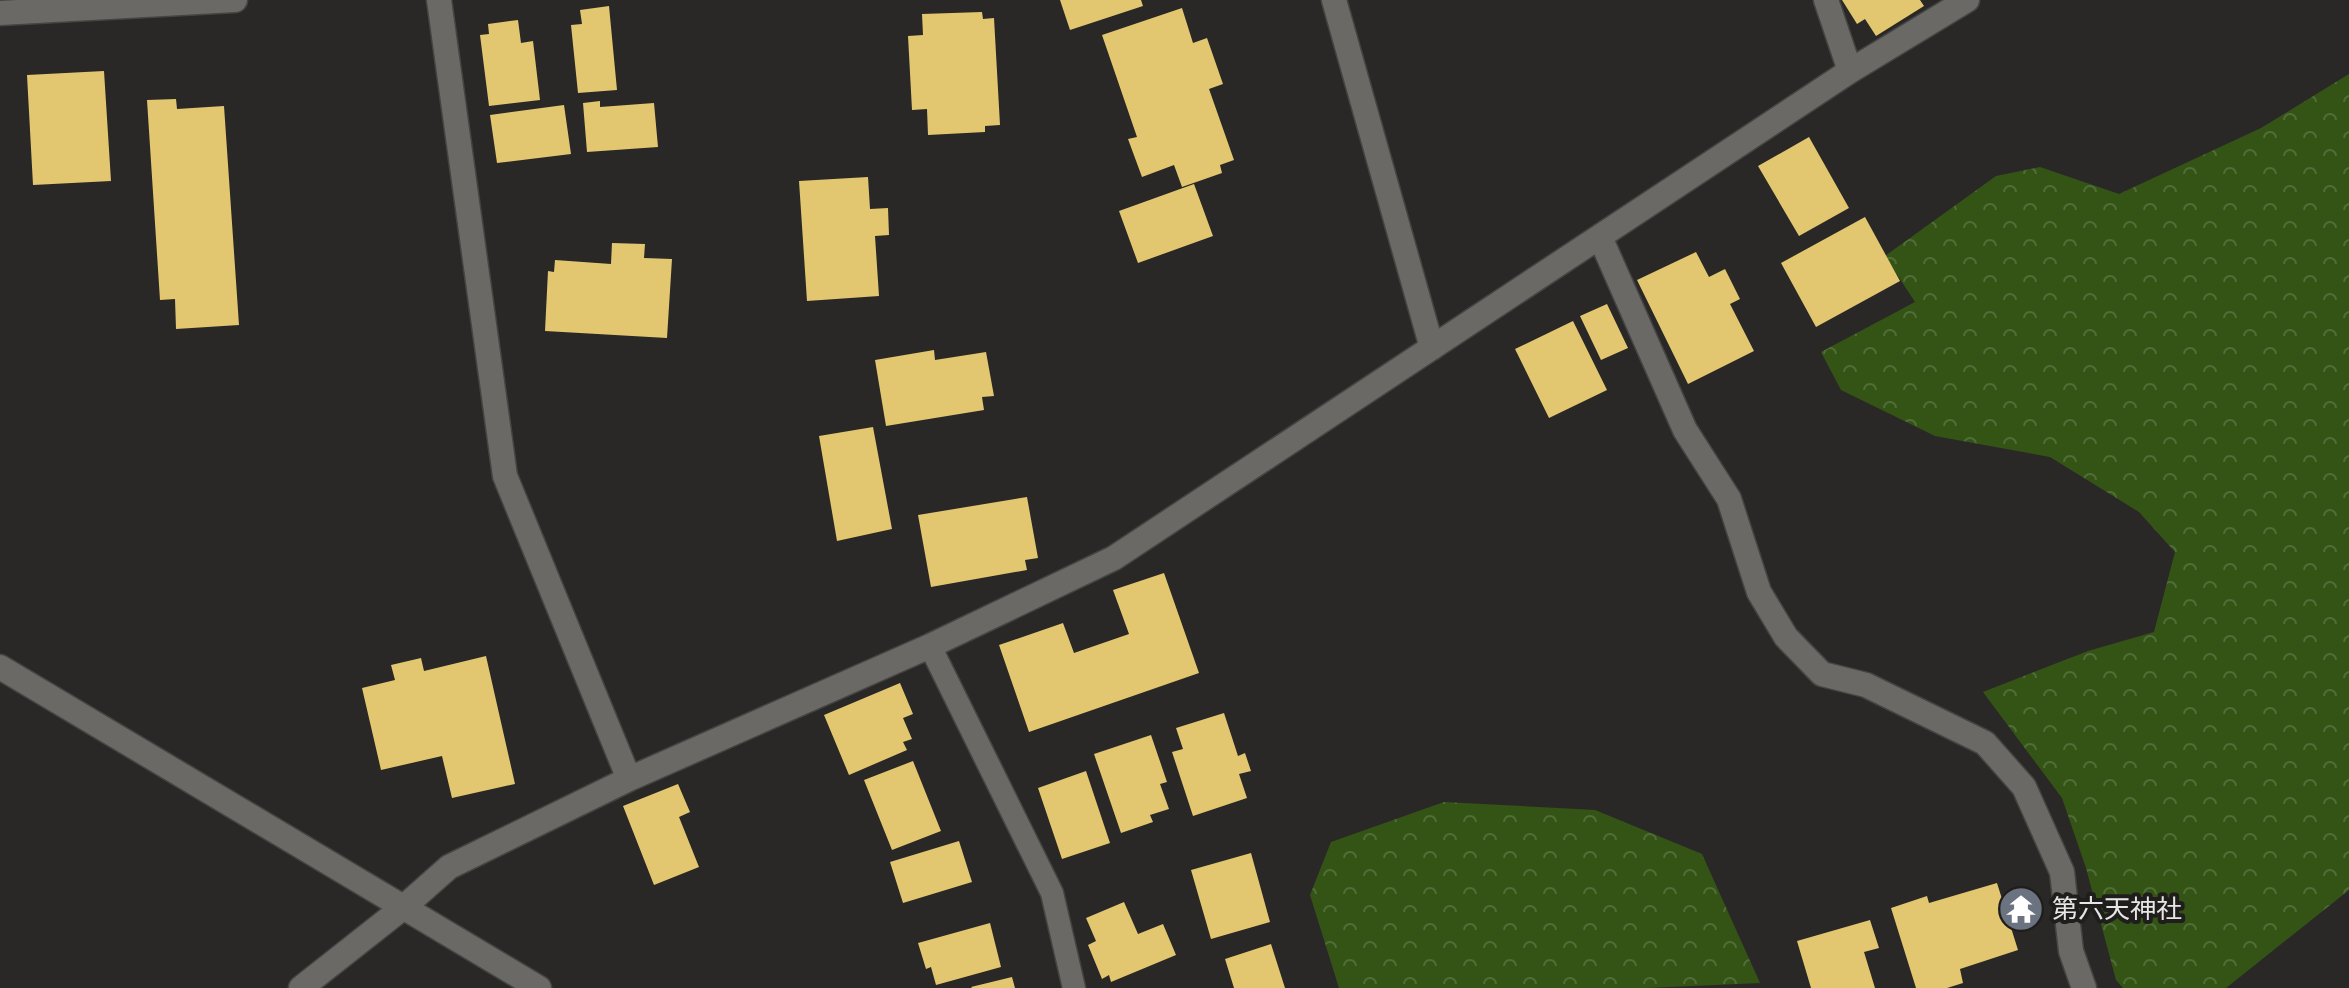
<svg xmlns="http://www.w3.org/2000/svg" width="2349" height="988" font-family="'Work Sans','Noto Sans JP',sans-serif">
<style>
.forest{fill:url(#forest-crowns)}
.building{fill:#e2c770}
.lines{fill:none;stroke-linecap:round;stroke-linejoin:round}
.service-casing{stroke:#444442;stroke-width:25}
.minor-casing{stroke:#444442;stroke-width:27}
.tertiary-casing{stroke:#444442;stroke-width:27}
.service{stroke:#6a6966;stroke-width:22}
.minor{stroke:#6a6966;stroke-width:24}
.tertiary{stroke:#6a6966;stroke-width:24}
.labels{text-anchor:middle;stroke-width:8;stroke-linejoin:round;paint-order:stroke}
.poi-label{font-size:26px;fill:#e6e6e4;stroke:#1f1e1c;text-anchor:start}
</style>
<defs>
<pattern id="forest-crowns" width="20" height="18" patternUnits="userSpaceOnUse" patternTransform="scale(2)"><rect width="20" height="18" fill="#345416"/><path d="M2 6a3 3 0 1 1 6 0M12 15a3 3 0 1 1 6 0" fill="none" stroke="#516d38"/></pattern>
</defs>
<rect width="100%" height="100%" fill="#292826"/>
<path class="forest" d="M 2349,74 L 2349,890 L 2226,988 L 2123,988 L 2116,980 L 2086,868 L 2062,798 L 1983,692 L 2088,651 L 2154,632 L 2175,552 L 2139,512 L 2050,457 L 1935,436 L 1841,390 L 1821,352 L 1915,302 L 1885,256 L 1996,176 L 2040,167 L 2119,194 L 2261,128 Z
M 1444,802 L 1595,810 L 1702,854 L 1760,983 L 1647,988 L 1339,988 L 1310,895 L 1331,842 Z"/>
<path class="building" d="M 1060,0 L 1141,0 L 1143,6 L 1070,30 Z
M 1842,0 L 1920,0 L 1924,6 L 1876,36 L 1865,19 L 1857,24 Z
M 609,6 L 617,90 L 578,93 L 571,25 L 582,24 L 580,10 Z
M 1182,8 L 1193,43 L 1207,38 L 1223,84 L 1209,89 L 1234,160 L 1220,165 L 1222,173 L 1182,187 L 1174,165 L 1142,177 L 1128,139 L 1137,137 L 1102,35 Z
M 982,12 L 983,19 L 994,18 L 1000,125 L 985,126 L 985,132 L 928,135 L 927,109 L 912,110 L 908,36 L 923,35 L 922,14 Z
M 518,20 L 521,43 L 533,41 L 540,100 L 489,106 L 480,35 L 489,34 L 488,24 Z
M 104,71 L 111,181 L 33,185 L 27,75 Z
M 176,99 L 177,109 L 224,106 L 239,325 L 176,329 L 175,299 L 160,300 L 147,100 Z
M 600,101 L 600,107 L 654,103 L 658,147 L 587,152 L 583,103 Z
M 564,105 L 571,154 L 497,163 L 490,115 Z
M 1809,137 L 1849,208 L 1799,236 L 1758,166 Z
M 868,177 L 870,209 L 888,208 L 889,235 L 875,236 L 879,296 L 807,301 L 799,181 Z
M 1194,184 L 1213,236 L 1138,263 L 1119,211 Z
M 1865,217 L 1900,281 L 1816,327 L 1781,263 Z
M 612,243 L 645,244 L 644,258 L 672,259 L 667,338 L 545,331 L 548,271 L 554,272 L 555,260 L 611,264 Z
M 1696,252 L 1709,277 L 1725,269 L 1740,299 L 1730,304 L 1754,351 L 1688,384 L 1637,280 Z
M 1607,304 L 1628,348 L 1601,360 L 1580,316 Z
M 1573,321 L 1607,390 L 1549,418 L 1515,349 Z
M 934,350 L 935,360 L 986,352 L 994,396 L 982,397 L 984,410 L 886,426 L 875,360 Z
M 873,427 L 892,529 L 837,541 L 819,436 Z
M 1027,497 L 1038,558 L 1025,560 L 1027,570 L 931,587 L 918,515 Z
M 1164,573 L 1199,673 L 1029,732 L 999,645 L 1063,623 L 1074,653 L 1129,634 L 1113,590 Z
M 486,656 L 515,784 L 452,798 L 442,756 L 381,770 L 362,688 L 395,680 L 391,665 L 421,658 L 424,671 Z
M 900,683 L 913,714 L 903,718 L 912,739 L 903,742 L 907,750 L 849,775 L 824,715 Z
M 1224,713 L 1238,756 L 1245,753 L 1251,771 L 1239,774 L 1247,798 L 1193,816 L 1172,752 L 1183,749 L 1176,728 Z
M 1151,735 L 1167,782 L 1160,784 L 1169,809 L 1150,815 L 1153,822 L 1121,833 L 1094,754 Z
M 913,761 L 941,831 L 892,850 L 864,780 Z
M 1086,771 L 1110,843 L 1062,859 L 1038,788 Z
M 678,784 L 690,812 L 679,817 L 699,867 L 654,885 L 623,806 Z
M 959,841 L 972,882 L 903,903 L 890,862 Z
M 1251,853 L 1270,922 L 1211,939 L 1191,870 Z
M 1997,883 L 2018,950 L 1960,969 L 1963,983 L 1947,988 L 1916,988 L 1891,908 L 1927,896 L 1929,903 Z
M 1124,902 L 1138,934 L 1163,924 L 1176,955 L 1111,982 L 1109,975 L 1102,979 L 1088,945 L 1096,941 L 1086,918 Z
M 1870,920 L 1879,948 L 1864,952 L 1875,988 L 1811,988 L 1797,941 Z
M 990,923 L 1001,967 L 936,985 L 931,967 L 926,969 L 918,943 Z
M 1271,944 L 1285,988 L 1234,988 L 1225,959 Z
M 1012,977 L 1015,988 L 972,988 L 971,987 Z"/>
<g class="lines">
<g class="service-casing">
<path id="service" d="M 930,646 L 1052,893 L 1074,988"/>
</g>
<g class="minor-casing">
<path id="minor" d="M 439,0 L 505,476 L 629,779
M 1334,0 L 1432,348
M 1826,0 L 1850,71
M 0,13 L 235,0
M 1600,237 L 1685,430 L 1729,499 L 1759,592 L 1786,637 L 1822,674 L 1866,685 L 1985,743 L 2024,787 L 2062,872 L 2071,951 L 2084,988
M 301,988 L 405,906 L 449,867 L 629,779 L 930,646 L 1114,558 L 1850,71 L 1967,0"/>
</g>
<g class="tertiary-casing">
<path id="tertiary" d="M 0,667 L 539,988"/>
</g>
<use href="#service" class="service"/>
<use href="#minor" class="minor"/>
<use href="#tertiary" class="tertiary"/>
</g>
<defs>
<g id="temple-disc" transform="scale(2.3)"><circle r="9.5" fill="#6b7280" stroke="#1f1e1c"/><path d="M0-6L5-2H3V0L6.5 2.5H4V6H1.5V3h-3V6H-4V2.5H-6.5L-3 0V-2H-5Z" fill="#fff"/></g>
</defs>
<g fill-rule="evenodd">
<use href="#temple-disc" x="2021" y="909"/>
</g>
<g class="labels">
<g class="poi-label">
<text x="2052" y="918">第六天神社</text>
</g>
</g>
</svg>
